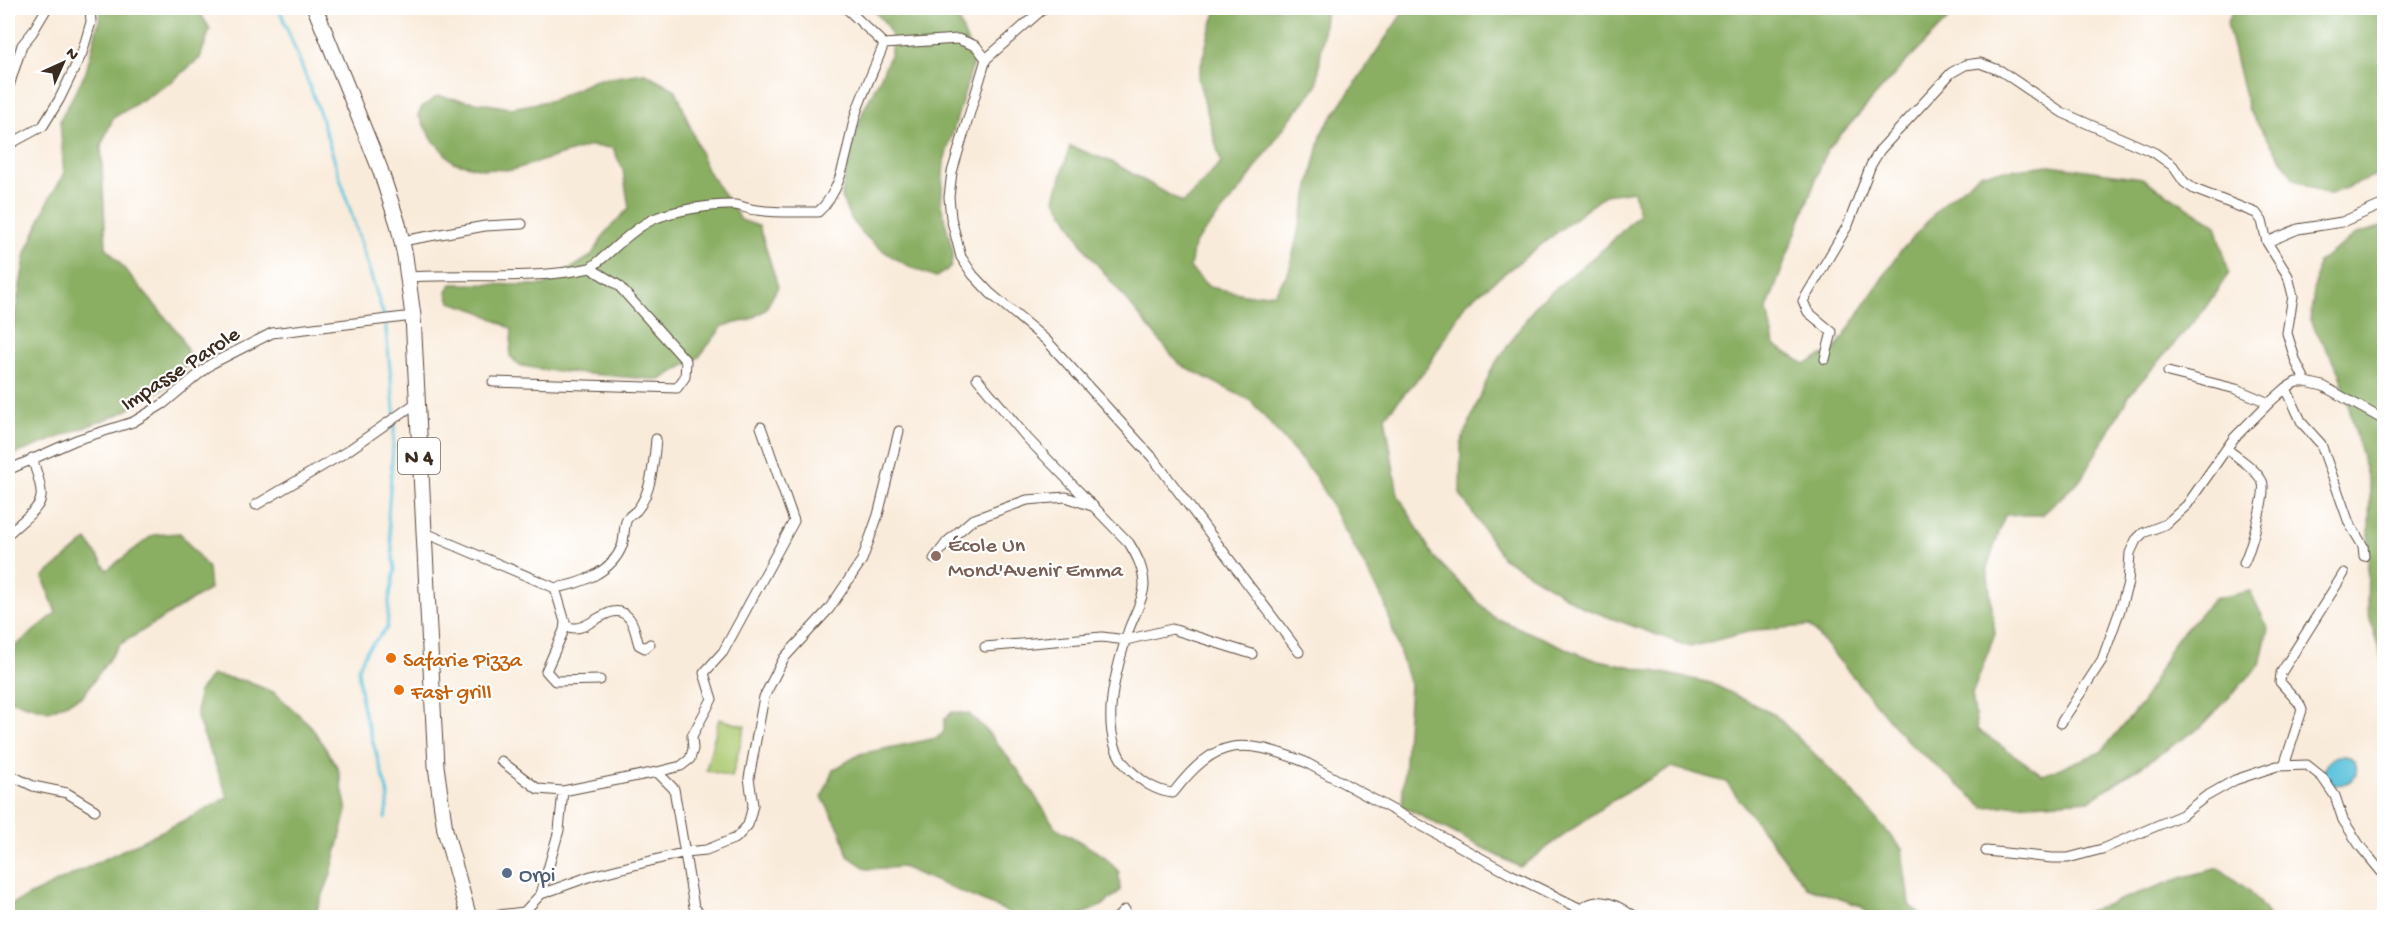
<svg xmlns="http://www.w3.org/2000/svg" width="2392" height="925" font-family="'Gochi Hand',sans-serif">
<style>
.green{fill:#adcb72;stroke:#747a48;stroke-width:1.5}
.forest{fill:#8aaf64;stroke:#626c41;stroke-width:1.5}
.water{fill:#60c5de;stroke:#4e787e;stroke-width:1.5}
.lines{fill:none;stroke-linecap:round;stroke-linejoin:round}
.stream{stroke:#60c5de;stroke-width:3}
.minor-casing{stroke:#58473a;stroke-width:11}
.tertiary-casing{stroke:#58473a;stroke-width:14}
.primary-casing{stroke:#58473a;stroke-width:17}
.minor{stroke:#fff;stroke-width:9}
.tertiary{stroke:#fff;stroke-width:12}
.primary{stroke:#fff;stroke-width:15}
.education-dot{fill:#8d6e63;stroke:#fff;stroke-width:2}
.food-dot{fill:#e8710a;stroke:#fff;stroke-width:2}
.service-dot{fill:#5c6f8a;stroke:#fff;stroke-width:2}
.labels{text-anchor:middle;stroke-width:4.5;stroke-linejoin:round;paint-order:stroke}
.shield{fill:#fff;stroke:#766a62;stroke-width:1.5}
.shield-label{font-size:21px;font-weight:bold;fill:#3b2a1e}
.street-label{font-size:22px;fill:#3b2a1e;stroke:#fff}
.education-label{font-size:22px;fill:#785e54;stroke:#fff;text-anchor:start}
.food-label{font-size:22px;fill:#c56008;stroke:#fff;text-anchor:start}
.service-label{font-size:22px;fill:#4e5e75;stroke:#fff;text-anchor:start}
</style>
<rect width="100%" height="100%" fill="#fff"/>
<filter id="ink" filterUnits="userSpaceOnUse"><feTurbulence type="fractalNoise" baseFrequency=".0167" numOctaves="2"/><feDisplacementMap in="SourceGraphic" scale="12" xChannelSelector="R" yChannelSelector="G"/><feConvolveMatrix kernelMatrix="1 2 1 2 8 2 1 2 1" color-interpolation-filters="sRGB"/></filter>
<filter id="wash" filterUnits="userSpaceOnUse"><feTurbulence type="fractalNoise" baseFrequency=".008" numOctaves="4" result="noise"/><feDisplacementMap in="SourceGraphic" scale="24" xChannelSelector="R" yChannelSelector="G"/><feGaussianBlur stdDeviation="1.35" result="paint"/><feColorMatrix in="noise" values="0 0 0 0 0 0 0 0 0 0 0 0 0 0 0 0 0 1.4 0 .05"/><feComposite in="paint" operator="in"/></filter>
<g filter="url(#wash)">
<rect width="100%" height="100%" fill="#f9ebda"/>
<path class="green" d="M 719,719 L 745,726 L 732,777 L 706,770 Z"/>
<path class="forest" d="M 102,8 L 197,8 L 210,29 L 200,58 L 170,83 L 113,118 L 101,146 L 106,247 L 181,336 L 191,361 L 171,384 L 122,413 L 8,457 L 8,344 L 10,342 L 26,253 L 50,197 L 64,175 L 60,120 L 86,72 Z
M 870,8 L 959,8 L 956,12 L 974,61 L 944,161 L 941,205 L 953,252 L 951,267 L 936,277 C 899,265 852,237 842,197 C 840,189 859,123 863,112 C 869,98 890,62 891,50 C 894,30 883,19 870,8 Z
M 1218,8 L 1326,8 L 1317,86 L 1290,119 L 1241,189 L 1194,244 L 1190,268 L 1209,287 L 1250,295 L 1275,293 L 1289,271 L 1322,132 L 1406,8 L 1959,8 L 1903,65 L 1827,150 L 1767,309 L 1774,345 L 1805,364 L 1834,351 L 1899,253 L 1945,202 L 1981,173 L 2050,165 L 2142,178 L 2216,225 L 2229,273 L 2203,311 L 2130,394 L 2081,479 L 2042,515 L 2005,515 L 1987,567 L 1995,634 L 1972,694 L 1977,729 L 2043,775 L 2101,752 L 2142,703 L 2174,642 L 2214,599 L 2250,591 L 2268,628 L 2260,665 L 2201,727 L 2090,800 L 1984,807 L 1908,742 L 1810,626 L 1755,630 L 1690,647 L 1584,608 L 1502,557 L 1460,494 L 1461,443 L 1492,368 L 1537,304 L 1608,245 L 1639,214 L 1634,191 L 1605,195 L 1465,304 L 1427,368 L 1385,416 L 1398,495 L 1434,557 L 1493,617 L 1589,658 L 1711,683 L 1775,715 L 1849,788 L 1902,849 L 1909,904 L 1924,917 L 1871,917 L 1861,906 L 1806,887 L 1726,782 L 1671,767 L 1614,799 L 1520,867 L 1402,806 L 1410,685 L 1384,601 L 1315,476 L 1251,401 L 1179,364 L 1088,253 L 1055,198 L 1070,146 L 1114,163 L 1183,203 L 1221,163 L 1198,78 L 1210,29 Z
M 2234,8 L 2379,8 L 2384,12 L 2384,173 L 2328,195 L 2294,179 L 2248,109 L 2227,23 Z
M 645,73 L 676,90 L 707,170 L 741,220 L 759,226 L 778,287 L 765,310 L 749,320 L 723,326 L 699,357 L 660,380 L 544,370 L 519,365 L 510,356 L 512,329 L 479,311 L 450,302 L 447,292 L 451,284 L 546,285 L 591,256 L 606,232 L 629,208 L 623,170 L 613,148 L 590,146 L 512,170 L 483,169 L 453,162 L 432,139 L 418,115 L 422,107 L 438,96 L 511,108 L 553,100 L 595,80 Z
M 2384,226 L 2384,668 L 2367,608 L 2370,488 L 2340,373 L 2310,320 L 2318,262 L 2357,234 Z
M 180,533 L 208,568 L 210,589 L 119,645 L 83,696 L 49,711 L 8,700 L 8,652 L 56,613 L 43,577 L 87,540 L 107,570 L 153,535 Z
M 212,675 L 246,681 L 275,693 L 311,726 L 338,768 L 347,811 L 330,877 L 314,917 L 8,917 L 8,906 L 193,816 L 228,797 L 197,718 L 198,693 Z
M 952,712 L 969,714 L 986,730 L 1018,770 L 1055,827 L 1104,856 L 1119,872 L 1120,891 L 1103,905 L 1076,917 L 1020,917 L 902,867 L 867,869 L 848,856 L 841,832 L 822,797 L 833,770 L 860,754 L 937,738 L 944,732 L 944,720 Z
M 2219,868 L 2251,892 L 2270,917 L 2072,917 L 2184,877 Z"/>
<path class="water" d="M 2344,755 C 2354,757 2357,764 2357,773 C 2350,784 2342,786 2329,784 L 2322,774 C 2325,763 2333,756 2344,755 Z"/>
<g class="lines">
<path class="stream" d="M 279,8 L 317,105 L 385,320 L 395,418 L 388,517 L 395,570 L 389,600 L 387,628 L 367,650 L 358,668 L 362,705 L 389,797 L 385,818"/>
</g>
</g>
<g filter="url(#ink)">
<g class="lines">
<g class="minor-casing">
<path id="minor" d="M 846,8 L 884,44 L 958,39 L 976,46 L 986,59 L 952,172 L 949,197 L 951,218 L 961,257 L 973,275 L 990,293 L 1046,340 L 1153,458 L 1299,652
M 986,59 L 1044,8
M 8,89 L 22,45 L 32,33 L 47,8
M 8,145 L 43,126 L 59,100 L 82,53 L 91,22 L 90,8
M 402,241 L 485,226 L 522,224
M 2267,242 L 2298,229 L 2342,222 L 2384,204
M 590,268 C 610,254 626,234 648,222 C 667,211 712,204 735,205 C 742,206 750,210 757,210 C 777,213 798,212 818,212 C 844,190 847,145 856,113 C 864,90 875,67 884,44
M 408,277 C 469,273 530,281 590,268 L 618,285 L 686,361 L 685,377 L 677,388 L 493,382
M 1825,359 L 1832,332 L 1808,312 L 1803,301 L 1848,225 L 1871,165 L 1880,150 L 1951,73 L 1965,65 L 1980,63 L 2001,71 L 2063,113 L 2155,153 L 2173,166 L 2184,182 L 2194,189 L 2256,213 L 2262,221 L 2267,242 L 2288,276 L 2293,296 L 2287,333 L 2296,362 L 2306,382
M 2168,372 L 2236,389 L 2269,403
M 977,378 L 1028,439 L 1129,543 C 1137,556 1144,569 1144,586 C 1143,601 1134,615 1129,629 C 1116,669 1095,737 1130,770 C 1143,782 1155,791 1173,793 C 1217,736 1242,738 1305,762 L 1510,874 L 1581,909
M 2286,388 L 2302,423 L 2321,444 L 2349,523 L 2363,546 L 2364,556
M 2227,449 C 2238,458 2255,468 2262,481 C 2268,491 2250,550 2244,563
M 8,470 L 76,440 L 133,422 L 163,404 L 211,364 L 272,333 L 413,316
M 256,505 L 346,452 L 416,403
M 423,532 L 555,588 L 565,622 L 564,630 L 546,671 L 555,681 L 600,680
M 8,534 C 45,500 48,507 32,458
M 934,559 L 947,542 L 972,520 L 1027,500 L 1066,497 L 1092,506
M 555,588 C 581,584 612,572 622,546 C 625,538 623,527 627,519 C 630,515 634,513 637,510 C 652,492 654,460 656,439
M 565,625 C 568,626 570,628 574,628 C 590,630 613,598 629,618 C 635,625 636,637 639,645 L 645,648 L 650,644
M 985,647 L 1102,637 L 1126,640 L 1172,629 L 1252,654
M 2061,723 L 2102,660 L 2120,610 L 2128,583 L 2130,553 L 2136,540 L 2143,533 L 2166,524 L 2187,505 L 2234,438 L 2269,403 L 2286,388 L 2296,382 L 2306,382 L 2323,386 L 2384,420
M 501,761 L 538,789 L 563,791 L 657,772 L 674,789 L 694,907 L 704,918
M 2284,766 L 2302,710 L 2299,703 L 2280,682 L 2281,673 L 2344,573
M 657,772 L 681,766 L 690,759 L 693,749 L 692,736 L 712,699 L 704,673 L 723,652 L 794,521 L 761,427
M 8,774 L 33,786 L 67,793 L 95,810
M 1986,851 L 2052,858 L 2068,858 L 2102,849 L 2182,815 L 2205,797 L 2235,780 L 2277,766 L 2307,765 L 2322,777 L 2335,796 L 2343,820 L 2360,846 L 2384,875
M 541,894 L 559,830 L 563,791
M 473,918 L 524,912 L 541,894 L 591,876 L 686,852 L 706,850 L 736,838 L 748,825 L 753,805 L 749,778 L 764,697 L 784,658 L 829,609 L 862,560 L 878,515 L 899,431
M 1117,918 L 1125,910"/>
</g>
<g class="tertiary-casing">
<path id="tertiary" d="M 1573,918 C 1594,896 1610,901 1633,918"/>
</g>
<g class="primary-casing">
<path id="primary" d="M 315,8 L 380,169 L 398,224 L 405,256 L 413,316 L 436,766 L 445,830 L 469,918"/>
</g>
<use href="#minor" class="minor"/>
<use href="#tertiary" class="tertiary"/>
<use href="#primary" class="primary"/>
</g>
</g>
<circle class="education-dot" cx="936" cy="556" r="6"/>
<g class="food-dot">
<circle cx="391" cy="658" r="6"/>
<circle cx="399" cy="690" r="6"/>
</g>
<circle class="service-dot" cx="507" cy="873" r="6"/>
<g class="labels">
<rect class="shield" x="398" y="438" width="42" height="36" rx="4.5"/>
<g class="shield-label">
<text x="419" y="463">N 4</text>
</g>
<g class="street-label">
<text transform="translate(179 367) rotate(-33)" y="8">Impasse Parole</text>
</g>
<g class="education-label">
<text x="948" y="551">École Un<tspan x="948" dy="25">Mond'Avenir Emma</tspan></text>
</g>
<g class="food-label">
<text x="403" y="666">Safarie Pizza</text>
<text x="411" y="698">Fast grill</text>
</g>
<g class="service-label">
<text x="519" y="881">Orpi</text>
</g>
</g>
<rect width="2392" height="925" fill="none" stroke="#fff" stroke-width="30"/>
<g transform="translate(63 63) rotate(45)" stroke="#ffffff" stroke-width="4.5" paint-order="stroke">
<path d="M0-4.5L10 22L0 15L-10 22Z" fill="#3b2a1e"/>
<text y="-9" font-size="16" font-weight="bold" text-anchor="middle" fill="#3b2a1e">N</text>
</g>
</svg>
